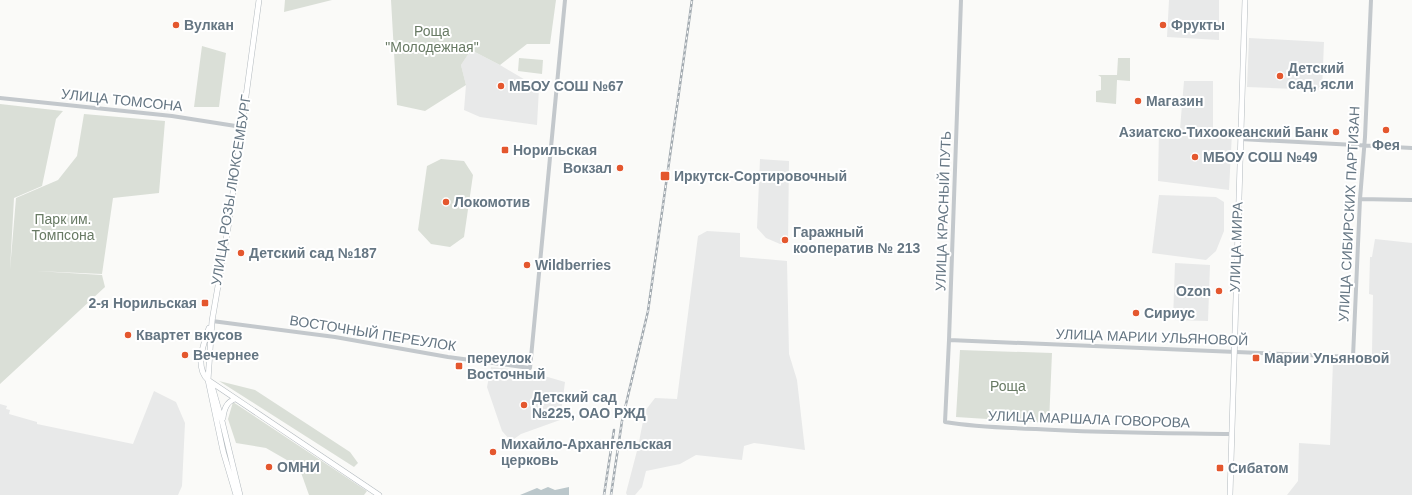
<svg xmlns="http://www.w3.org/2000/svg" width="1412" height="495" font-family="Arial,sans-serif">
<style>
.built{fill:#e8e9e9}
.green{fill:#dadfd7}
.water{fill:#bbc7cb}
.lines{fill:none;stroke-linecap:round;stroke-linejoin:round}
.secondary-casing{stroke:#b3babf;stroke-width:6}
.tertiary{stroke:#c3c8cc;stroke-width:4}
.secondary{stroke:#fff;stroke-width:5}
.rail-casing{stroke:#a2aab0;stroke-width:2.5}
.rail{stroke:#fff;stroke-width:1;stroke-dasharray:3;stroke-linecap:butt}
.poi-dot{fill:#e4572e;stroke:#fff;stroke-width:1.5}
.labels{text-anchor:middle;stroke-width:4;stroke-linejoin:round;paint-order:stroke}
.poi-label{font-size:14px;font-weight:bold;fill:#657683;stroke:#fff;text-anchor:start}
.park-label{font-size:14px;fill:#687a64;stroke:#fff}
.street-label{font-size:14px;fill:#657683;stroke:#fff}
</style>
<rect width="100%" height="100%" fill="#fafaf8"/>
<path class="built" d="M 1169,0 L 1219,0 L 1219,40 L 1167,37 Z
M 1249,38 L 1324,42 L 1322,90 L 1247,87 Z
M 471,50 L 500,65 L 539,88 L 537,125 L 480,117 L 464,110 L 466,85 L 461,65 Z
M 1184,81 L 1213,81 L 1213,131 L 1232,133 L 1229,190 L 1158,181 L 1159,129 L 1180,129 Z
M 760,159 L 789,161 L 788,244 L 780,244 L 766,238 L 757,228 Z
M 1159,195 L 1216,197 L 1224,202 L 1224,231 L 1216,251 L 1206,260 L 1152,253 Z
M 707,231 L 740,233 L 740,257 L 787,261 L 789,354 L 797,380 L 805,450 L 754,443 L 744,446 L 742,460 L 696,455 L 680,464 L 646,471 L 642,487 L 635,495 L 627,495 L 626,493 L 638,447 L 645,411 L 655,398 L 677,399 L 698,236 Z
M 1375,239 L 1412,243 L 1412,495 L 1287,495 L 1298,481 L 1299,443 L 1330,445 L 1333,361 L 1373,364 L 1372,353 L 1373,295 L 1369,294 L 1370,257 L 1372,257 Z
M 1175,263 L 1210,265 L 1208,321 L 1173,320 Z
M 491,367 L 527,371 L 565,382 L 560,420 L 521,434 L 511,441 L 502,431 L 487,387 Z
M 154,391 L 176,402 L 185,423 L 182,486 L 178,495 L 0,495 L 0,404 L 7,406 L 6,409 L 10,410 L 9,414 L 37,422 L 37,424 L 133,444 Z"/>
<path class="green" d="M 285,0 L 332,0 L 284,12 Z
M 391,0 L 556,0 L 550,44 L 527,44 L 500,65 L 471,50 L 461,65 L 466,85 L 425,111 L 397,105 Z
M 202,46 L 226,53 L 219,107 L 194,107 Z
M 519,58 L 543,60 L 542,74 L 518,71 Z
M 1118,58 L 1130,58 L 1130,81 L 1117,80 L 1116,104 L 1096,102 L 1096,91 L 1101,90 L 1101,77 L 1098,75 L 1117,75 Z
M 0,104 L 63,111 L 56,119 L 42,186 L 14,198 L 10,270 L 16,198 L 58,180 L 77,156 L 84,114 L 165,121 L 159,193 L 113,198 L 102,274 L 36,271 L 102,275 L 105,287 L 0,384 Z
M 441,159 L 464,161 L 473,175 L 464,237 L 450,247 L 431,244 L 418,230 L 427,166 Z
M 960,350 L 1052,353 L 1049,423 L 956,417 Z
M 219,381 L 255,390 L 350,452 L 358,463 L 354,467 Z
M 233,402 L 367,491 L 364,495 L 309,495 L 299,467 L 266,448 L 236,443 L 228,419 Z"/>
<path class="water" d="M 548,487 L 555,490 L 569,487 L 569,495 L 520,495 L 537,488 L 541,490 Z"/>
<g class="lines">
<g class="secondary-casing">
<path id="secondary" d="M 209,328 C 204,343 194,366 208,380 L 379,495
M 212,386 L 222,421 L 240,495
M 223,418 C 224,410 226,402 235,399
M 236,495 L 223,451 L 208,380 L 212,321 L 229,222 L 259,0
M 1230,495 L 1245,0"/>
</g>
<path class="tertiary" d="M 961,0 L 949,340 L 945,422 C 975,427 1006,428 1036,429 C 1102,433 1167,433 1232,434
M 0,98 L 172,116 L 242,127
M 1240,139 L 1412,148
M 1360,199 L 1412,200
M 212,321 L 335,337 L 448,357 L 530,368 L 565,0
M 949,340 L 1353,357 L 1360,199 L 1365,137 L 1371,0"/>
<use href="#secondary" class="secondary"/>
<g class="rail-casing">
<path id="rail" d="M 604,495 L 614,430
M 611,495 L 622,421 L 648,311 L 692,0"/>
</g>
<use href="#rail" class="rail"/>
</g>
<g class="poi-dot">
<circle cx="176" cy="25" r="4"/>
<circle cx="1163" cy="25" r="4"/>
<circle cx="1280" cy="76" r="4"/>
<circle cx="501" cy="86" r="4"/>
<circle cx="1138" cy="101" r="4"/>
<circle cx="1386" cy="130" r="4"/>
<circle cx="1336" cy="132" r="4"/>
<rect x="501" y="146" width="8" height="8" rx="2"/>
<circle cx="1195" cy="157" r="4"/>
<circle cx="620" cy="168" r="4"/>
<rect x="660" y="171" width="10" height="10" rx="2"/>
<circle cx="446" cy="202" r="4"/>
<circle cx="785" cy="240" r="4"/>
<circle cx="241" cy="253" r="4"/>
<circle cx="527" cy="265" r="4"/>
<circle cx="1219" cy="291" r="4"/>
<rect x="201" y="299" width="8" height="8" rx="2"/>
<circle cx="1136" cy="313" r="4"/>
<circle cx="128" cy="335" r="4"/>
<circle cx="185" cy="355" r="4"/>
<rect x="1252" y="354" width="8" height="8" rx="2"/>
<rect x="455" y="362" width="8" height="8" rx="2"/>
<circle cx="524" cy="405" r="4"/>
<circle cx="493" cy="452" r="4"/>
<circle cx="269" cy="467" r="4"/>
<rect x="1216" y="464" width="8" height="8" rx="2"/>
</g>
<g class="labels">
<g class="poi-label">
<text x="184" y="30">Вулкан</text>
<text x="1171" y="30">Фрукты</text>
<text x="1288" y="73">Детский<tspan x="1288" dy="16">сад, ясли</tspan></text>
<text x="509" y="91">МБОУ СОШ №67</text>
<text x="1146" y="106">Магазин</text>
<text x="1328" y="137" text-anchor="end">Азиатско-Тихоокеанский Банк</text>
<text x="1386" y="150" text-anchor="middle">Фея</text>
<text x="513" y="155">Норильская</text>
<text x="1203" y="162">МБОУ СОШ №49</text>
<text x="612" y="173" text-anchor="end">Вокзал</text>
<text x="674" y="181">Иркутск-Сортировочный</text>
<text x="454" y="207">Локомотив</text>
<text x="793" y="237">Гаражный<tspan x="793" dy="16">кооператив № 213</tspan></text>
<text x="249" y="258">Детский сад №187</text>
<text x="535" y="270">Wildberries</text>
<text x="1211" y="296" text-anchor="end">Ozon</text>
<text x="197" y="308" text-anchor="end">2-я Норильская</text>
<text x="1144" y="318">Сириус</text>
<text x="136" y="340">Квартет вкусов</text>
<text x="193" y="360">Вечернее</text>
<text x="467" y="363">переулок<tspan x="467" dy="16">Восточный</tspan></text>
<text x="1264" y="363">Марии Ульяновой</text>
<text x="532" y="402">Детский сад<tspan x="532" dy="16">№225, ОАО РЖД</tspan></text>
<text x="501" y="449">Михайло-Архангельская<tspan x="501" dy="16">церковь</tspan></text>
<text x="277" y="472">ОМНИ</text>
<text x="1228" y="473">Сибатом</text>
</g>
<g class="park-label">
<text x="432" y="36">Роща<tspan x="432" dy="16">"Молодежная"</tspan></text>
<text x="63" y="224">Парк им.<tspan x="63" dy="16">Томпсона</tspan></text>
<text x="1008" y="391">Роща</text>
</g>
<g class="street-label">
<text transform="translate(122 100) rotate(6)" y="5">УЛИЦА ТОМСОНА</text>
<text transform="translate(231 190) rotate(-81)" y="5">УЛИЦА РОЗЫ ЛЮКСЕМБУРГ</text>
<text transform="translate(943 211) rotate(-88)" y="5">УЛИЦА КРАСНЫЙ ПУТЬ</text>
<text transform="translate(1349 214) rotate(-87)" y="5">УЛИЦА СИБИРСКИХ ПАРТИЗАН</text>
<text transform="translate(1236 247) rotate(-88)" y="5">УЛИЦА МИРА</text>
<text transform="translate(373 333) rotate(9)" y="5">ВОСТОЧНЫЙ ПЕРЕУЛОК</text>
<text transform="translate(1152 337) rotate(2)" y="5">УЛИЦА МАРИИ УЛЬЯНОВОЙ</text>
<text transform="translate(1089 419) rotate(2)" y="5">УЛИЦА МАРШАЛА ГОВОРОВА</text>
</g>
</g>
</svg>
